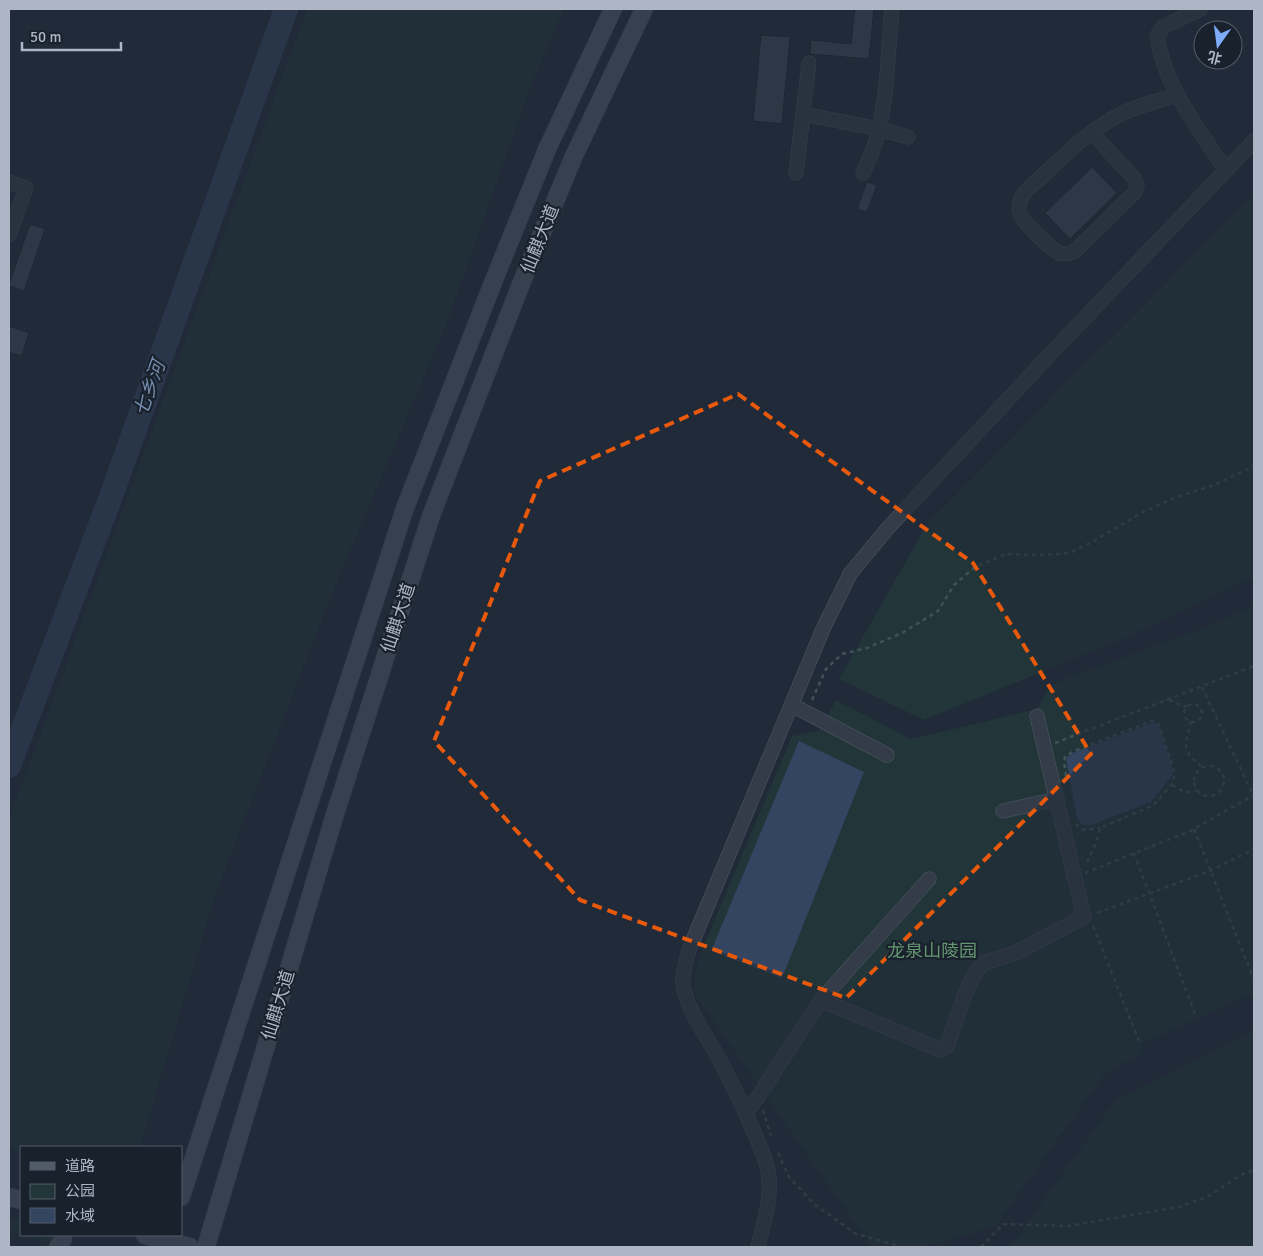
<svg xmlns="http://www.w3.org/2000/svg" width="1263" height="1256" font-family="Signika,'Noto Sans SC',sans-serif">
<style>
.green{fill:#223639}
.water{fill:#334560}
.lines{fill:none;stroke-linecap:round;stroke-linejoin:round}
.river{stroke:#334560;stroke-width:24}
.building{fill:#3c4858;stroke:#1b232f}
.minor-casing{stroke:#515966;stroke-width:15}
.major-casing{stroke:#3d4552;stroke-width:19}
.path{stroke:#3f5356;stroke-width:2.5;stroke-dasharray:4 4;stroke-linecap:butt}
.minor{stroke:#333c48;stroke-width:14}
.major{stroke:#515b69;stroke-width:18}
.marked{fill:none;stroke:#e8590c;stroke-width:4;stroke-dasharray:10 6;stroke-linejoin:round}
.labels{text-anchor:middle;stroke-width:4.5;stroke-linejoin:round;paint-order:stroke}
.street-label{font-size:18px;fill:#aeb6c5;stroke:#19212d}
.park-label{font-size:18px;fill:#659671;stroke:#19212d}
.water-label{font-size:19px;font-style:italic;fill:#748dae;stroke:#19212d}
</style>
<rect width="100%" height="100%" fill="#202a38"/>
<path class="green" d="M 307,9 L 564,9 L 532,83 L 448,320 L 331,596 L 216,893 L 140,1147 L 21,1147 L 21,1152 L 9,1149 L 9,820 Z
M 1254,195 L 1254,577 L 1125,638 L 924,720 L 839,679 L 927,524 Z
M 1254,606 L 1254,993 L 1141,1044 L 1143,1053 L 1105,1073 L 995,1227 L 923,1247 L 872,1247 L 693,992 L 699,957 L 792,736 L 819,731 L 836,700 L 911,739 L 1037,709 L 1047,691 L 1059,681 L 1203,628 Z
M 1254,1030 L 1254,1247 L 1010,1247 L 1115,1101 Z
M 9,1218 L 21,1221 L 21,1235 L 53,1236 L 50,1241 L 45,1242 L 9,1232 Z"/>
<path class="water" d="M 27,718 L 9,768 L 9,731 Z
M 1155,722 L 1158,725 L 1171,762 L 1173,775 L 1151,802 L 1091,825 L 1083,825 L 1077,819 L 1066,758 L 1075,752 Z
M 799,741 L 864,772 L 782,978 L 711,951 Z"/>
<g class="lines">
<path class="river" d="M 9,766 L 110,499 L 286,9"/>
</g>
<path class="building" d="M 855,9 L 874,9 L 869,59 L 810,54 L 811,40 L 851,44 Z
M 761,35 L 790,37 L 782,124 L 753,121 Z
M 1092,167 L 1117,193 L 1070,239 L 1045,213 Z
M 867,182 L 877,185 L 867,212 L 857,209 Z
M 30,224 L 45,229 L 24,291 L 9,286 L 9,284 Z
M 9,326 L 29,333 L 22,356 L 9,352 Z"/>
<g class="lines">
<g class="minor-casing">
<path id="minor" d="M 1200,9 L 1163,27 L 1157,36 C 1164,86 1198,128 1225,169
M 803,114 L 879,129 L 908,137
M 1092,133 L 1133,177 L 1137,185 L 1135,192 L 1074,252 C 1069,253 1064,255 1059,253 C 1051,249 1020,220 1019,211 C 1018,202 1022,196 1027,190 C 1057,163 1086,131 1123,113 C 1140,105 1159,101 1177,95
M 796,173 L 809,63
M 863,173 C 869,159 876,145 879,129 C 888,90 888,48 892,9
M 9,182 L 26,188 L 9,235
M 792,705 L 887,755
M 1003,811 L 1057,799
M 821,1000 L 941,1050 L 947,1046 L 965,994 L 974,975 L 983,963 L 1015,953 L 1084,917 L 1037,716
M 746,1112 L 758,1097 L 821,1000 L 929,879
M 758,1247 C 763,1225 771,1202 769,1179 C 769,1166 762,1152 757,1139 C 743,1106 728,1074 710,1043 C 699,1025 686,1005 683,984 C 682,972 686,961 689,950 L 823,629 L 850,574 L 887,529 L 1056,348 L 1254,141"/>
</g>
<g class="major-casing">
<path id="major" d="M 9,1197 L 21,1200
M 181,1197 L 405,508 L 494,280 L 548,147 L 613,9
M 145,1235 L 190,1247
M 58,1247 L 63,1239 L 63,1235
M 206,1247 L 335,814 L 431,516 L 519,289 L 573,158 L 644,9"/>
</g>
<path class="path" d="M 1202,687 L 1254,797
M 812,700 L 826,669 L 842,654 L 867,648 L 902,633 L 938,611 L 954,585 L 975,567 L 1006,554 L 1041,555 L 1070,553 L 1094,541 L 1143,512 L 1177,497 L 1214,485 L 1254,466
M 1169,700 L 1186,707
M1184 713a9 9 0 1 1 18 0a9 9 0 1 1-18 0Z
M 1191,721 C 1185,746 1180,749 1202,767
M 1055,743 L 1254,666
M1194 781a15 15 0 1 1 30 0a15 15 0 1 1-30 0Z
M 1066,776 L 1064,762 L 1065,757 L 1074,751 L 1152,721 L 1156,721 L 1159,725 L 1175,774 L 1172,784 L 1154,805 L 1100,828 L 1097,840 L 1086,865
M 1172,785 C 1181,790 1187,794 1196,790
M 1076,824 L 1082,830 L 1100,828
M 1194,829 L 1254,980
M 1134,853 L 1195,1014
M 1085,873 L 1190,831 L 1254,795
M 1097,913 L 1210,871 L 1254,849
M 1093,926 L 1139,1041
M 763,1110 L 771,1136
M 778,1153 L 789,1177 L 814,1204 L 856,1234 L 903,1247
M 981,1247 L 1003,1224 L 1068,1226 L 1179,1207 L 1209,1196 L 1241,1175 L 1254,1170"/>
<use href="#minor" class="minor"/>
<use href="#major" class="major"/>
</g>
<path d="M0 0H1263V1256H0ZM 738,394 L 973,563 L 1091,754 L 846,998 L 580,900 L 434,741 L 540,481 Z" fill="#202a38" fill-opacity=".55" fill-rule="evenodd"/>
<path class="marked" d="M 738,394 L 973,563 L 1091,754 L 846,998 L 580,900 L 434,741 L 540,481 Z"/>
<g class="labels">
<g class="street-label">
<text transform="translate(540 239) rotate(-68)" y="6">仙麒大道</text>
<text transform="translate(398 618) rotate(-72)" y="6">仙麒大道</text>
<text transform="translate(278 1005) rotate(-73)" y="6">仙麒大道</text>
</g>
<g class="park-label">
<text x="932" y="957">龙泉山陵园</text>
</g>
<g class="water-label">
<text transform="translate(149 388) rotate(-70)" y="7">七乡河</text>
</g>
</g>
<rect width="1263" height="1256" fill="none" stroke="#aeb6c5" stroke-width="20"/>
<rect x="20" y="1146" width="162" height="90" fill="#19212d" stroke="#555d6a"/>
<rect x="30" y="1162" width="25" height="8" fill="#515b69" stroke="#555d6a"/>
<text x="65" y="1171" font-size="15" fill="#aeb6c5">道路</text>
<rect x="30" y="1184" width="25" height="15" fill="#223639" stroke="#555d6a"/>
<text x="65" y="1196" font-size="15" fill="#aeb6c5">公园</text>
<rect x="30" y="1208" width="25" height="15" fill="#334560" stroke="#555d6a"/>
<text x="65" y="1221" font-size="15" fill="#aeb6c5">水域</text>
<g transform="translate(1218 45) rotate(194)"><circle r="24" fill="#19212d" stroke="#555d6a"/>
<path d="M0-4L9 19L0 12L-9 19Z" fill="#7eacf9"/>
<text y="-8" font-size="14" font-weight="bold" text-anchor="middle" fill="#aeb6c5">北</text>
</g>
<path d="M22 42v8h99v-8" fill="none" stroke="#aeb6c5" stroke-width="2.5"/>
<text x="30" y="42" font-size="15" fill="#aeb6c5" stroke="#19212d" stroke-width="4" paint-order="stroke">50 m</text>
</svg>
